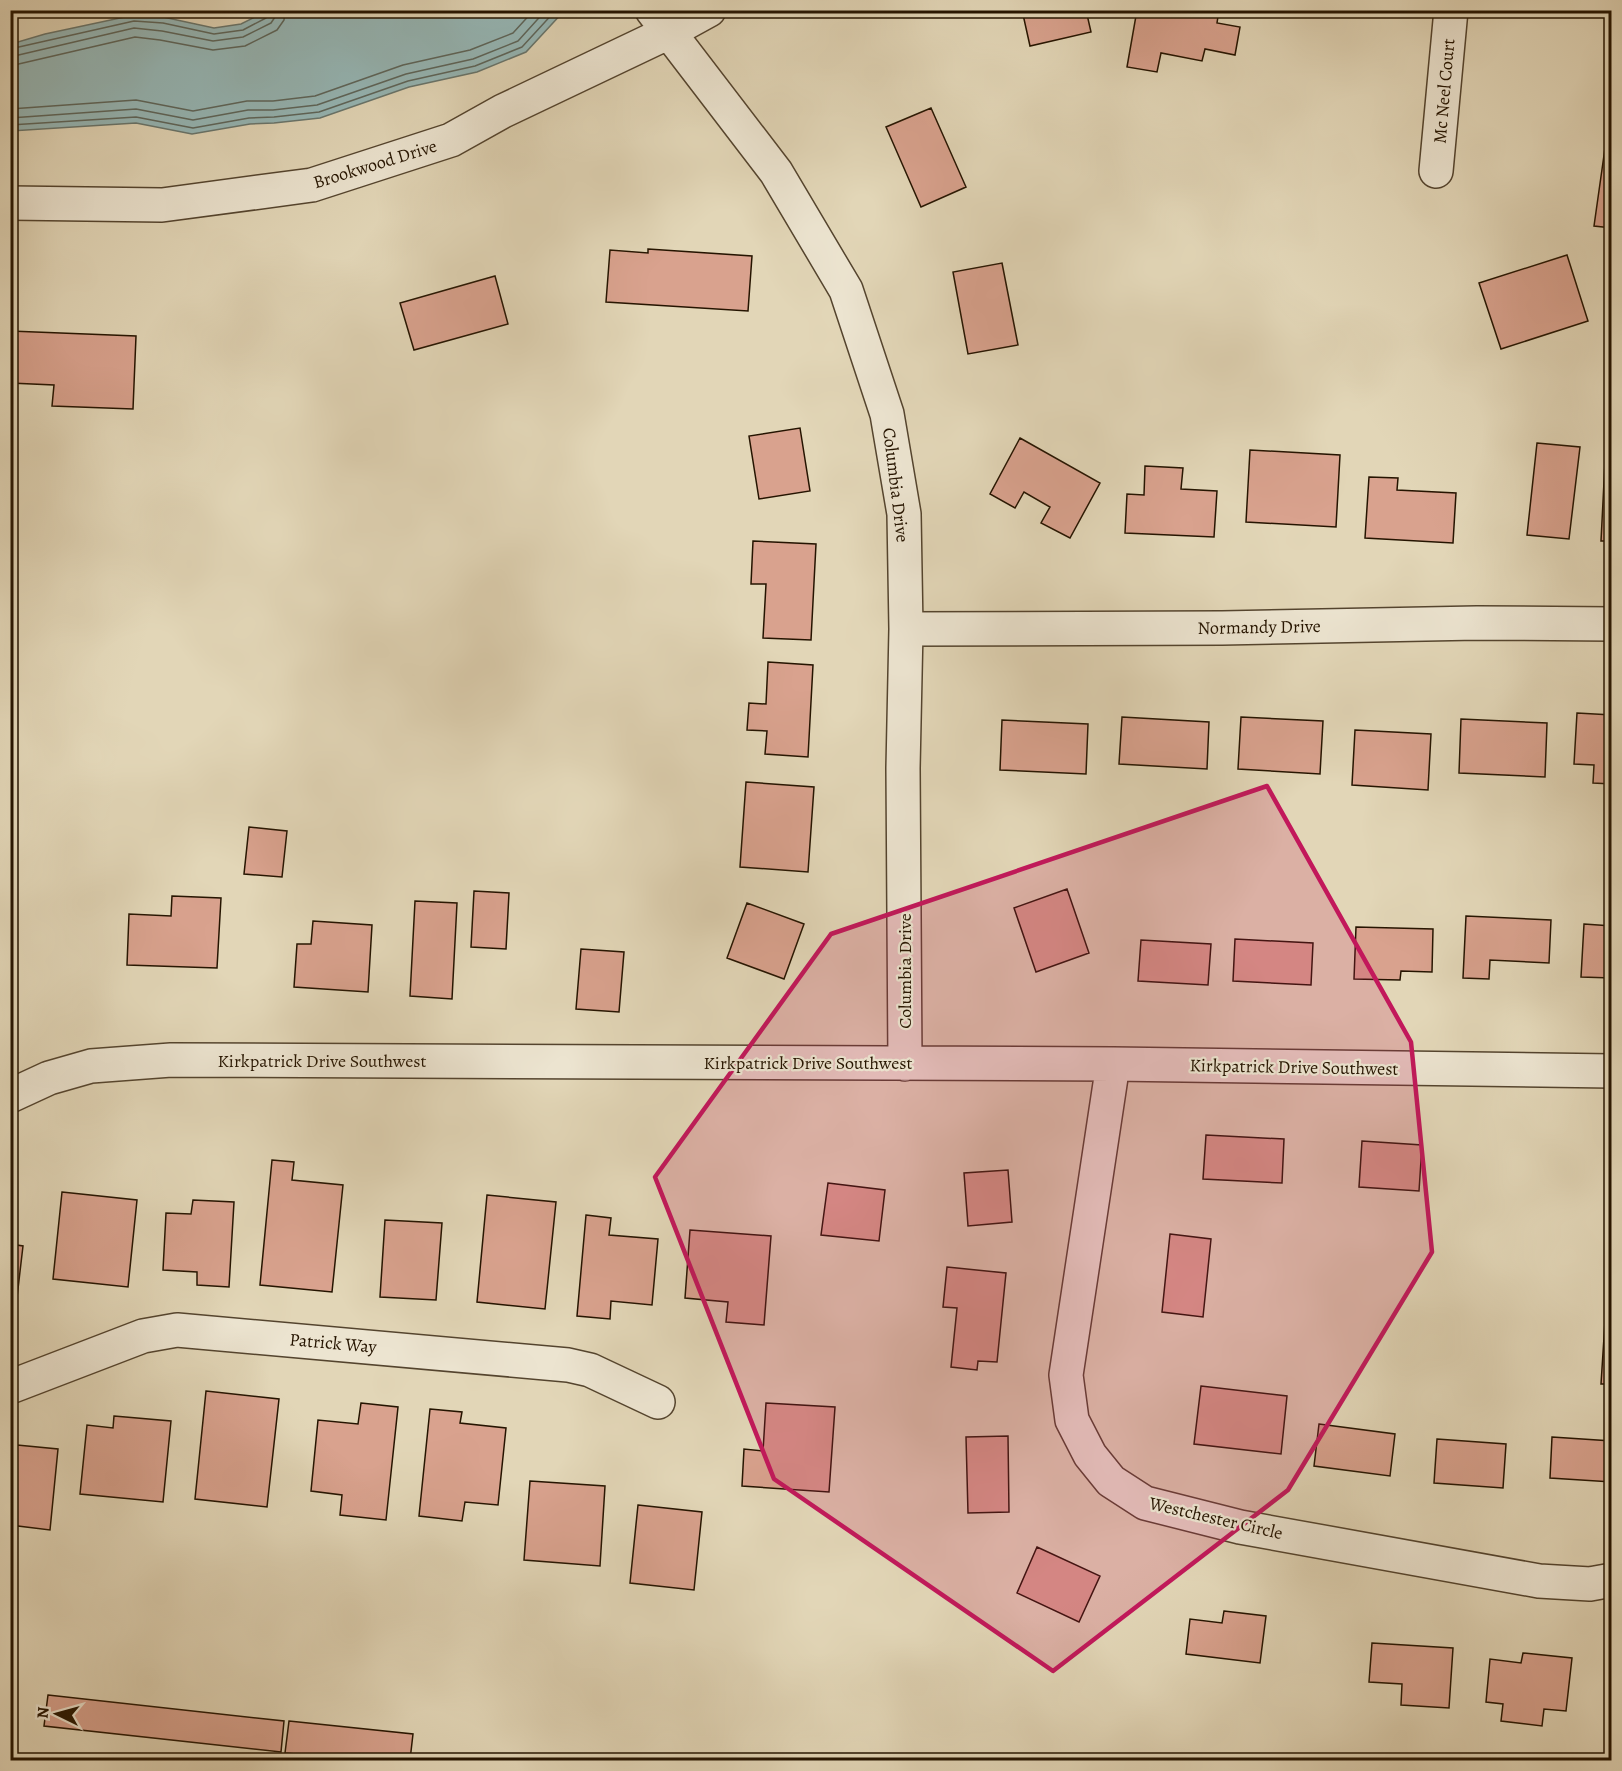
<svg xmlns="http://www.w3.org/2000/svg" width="1622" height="1771" font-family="Alegreya,serif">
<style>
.water{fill:#96b7b6;stroke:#69766d;stroke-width:1.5}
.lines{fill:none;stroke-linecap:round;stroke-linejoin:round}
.shore{stroke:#5e665b;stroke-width:1.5}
.building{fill:#d9a28e;stroke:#251400;stroke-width:1.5}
.minor-casing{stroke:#54442e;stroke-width:36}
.minor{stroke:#ece4d0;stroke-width:33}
.marked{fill:#c2185b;fill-opacity:0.2;stroke:#c2185b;stroke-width:4.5;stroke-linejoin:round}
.labels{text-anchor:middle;stroke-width:4.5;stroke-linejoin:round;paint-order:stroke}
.street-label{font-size:18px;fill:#251400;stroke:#ece4d0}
</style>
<rect width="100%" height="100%" fill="#e2d6b7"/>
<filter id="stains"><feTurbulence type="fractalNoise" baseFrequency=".00333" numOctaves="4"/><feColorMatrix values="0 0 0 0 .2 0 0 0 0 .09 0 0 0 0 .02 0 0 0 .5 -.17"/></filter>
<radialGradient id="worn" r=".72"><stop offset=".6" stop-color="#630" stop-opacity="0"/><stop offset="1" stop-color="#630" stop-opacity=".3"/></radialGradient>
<path class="water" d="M 267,11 L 267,10 L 564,11 L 526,52 L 477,72 L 409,87 L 320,118 L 274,123 L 250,124 L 192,134 L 136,123 L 11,131 L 11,44 L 45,34 L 134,15 L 163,17 L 214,28 L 241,24 Z"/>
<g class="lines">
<path class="shore" d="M 10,49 L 134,21 L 163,23 L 214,34 L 243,30 L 266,18 L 269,10
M 10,57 L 134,28 L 162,31 L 213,41 L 243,37 L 271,23 L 275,17 L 276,10
M 10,66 L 135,37 L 160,40 L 213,50 L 245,46 L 277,30 L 284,20 L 285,10
M 10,109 L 136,100 L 193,111 L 247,101 L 273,101 L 315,96 L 403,65 L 470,50 L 513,33 L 534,10
M 10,118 L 136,109 L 193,120 L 248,110 L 273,110 L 317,105 L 406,74 L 473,59 L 518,41 L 546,10
M 10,125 L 136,117 L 193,128 L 249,118 L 274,117 L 319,112 L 408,81 L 475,66 L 522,47 L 556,10"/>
</g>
<path class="building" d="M 1022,10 L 1086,10 L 1091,32 L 1030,46 Z
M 1137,10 L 1219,10 L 1217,23 L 1240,27 L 1235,55 L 1205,49 L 1202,61 L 1161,53 L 1157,72 L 1127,67 Z
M 931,108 L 966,187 L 921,207 L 886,127 Z
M 1607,134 L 1612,134 L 1612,228 L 1594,226 Z
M 648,249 L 752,256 L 748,311 L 606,302 L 610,250 L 648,253 Z
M 1567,255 L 1588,321 L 1501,349 L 1479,283 Z
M 1002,263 L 1018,345 L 968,354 L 953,272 Z
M 495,276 L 508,324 L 414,350 L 400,303 Z
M 10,331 L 136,336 L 133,409 L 52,406 L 54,385 L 10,383 Z
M 800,428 L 810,491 L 759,499 L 749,436 Z
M 1020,438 L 1100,483 L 1070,538 L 1041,523 L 1050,507 L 1024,492 L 1015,508 L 990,494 Z
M 1537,443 L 1580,447 L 1569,539 L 1527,535 Z
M 1250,450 L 1340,455 L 1336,527 L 1246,522 Z
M 1605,462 L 1612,462 L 1612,541 L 1601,541 Z
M 1145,466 L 1183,468 L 1181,489 L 1217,491 L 1214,537 L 1125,533 L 1127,494 L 1144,495 Z
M 1369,477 L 1398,478 L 1397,490 L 1456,493 L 1453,543 L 1365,538 Z
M 753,541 L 816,544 L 811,640 L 763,638 L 766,584 L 751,584 Z
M 768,662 L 813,665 L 808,757 L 765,754 L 767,731 L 747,730 L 749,703 L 766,704 Z
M 1577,713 L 1612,715 L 1612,784 L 1593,783 L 1594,765 L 1574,764 Z
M 1122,717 L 1209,722 L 1207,769 L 1119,764 Z
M 1241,717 L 1323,721 L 1320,774 L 1238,769 Z
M 1461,719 L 1547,723 L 1545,777 L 1459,773 Z
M 1002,720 L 1088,724 L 1086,774 L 1000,770 Z
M 1355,730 L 1431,734 L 1428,790 L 1352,785 Z
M 746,782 L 814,787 L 808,872 L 740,867 Z
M 249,827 L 287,831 L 282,877 L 244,874 Z
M 1067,889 L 1089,953 L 1036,972 L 1014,908 Z
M 474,891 L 509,893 L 506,949 L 471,947 Z
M 172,896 L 221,898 L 217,968 L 127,965 L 129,914 L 171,916 Z
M 415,901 L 457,903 L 452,999 L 410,996 Z
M 747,903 L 804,924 L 784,979 L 727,958 Z
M 1466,916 L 1551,920 L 1549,963 L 1490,960 L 1489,979 L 1463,978 Z
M 313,921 L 372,925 L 368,992 L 294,987 L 297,944 L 311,944 Z
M 1584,924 L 1612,926 L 1612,978 L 1581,977 Z
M 1356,927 L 1433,929 L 1432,972 L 1401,971 L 1400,980 L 1354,979 Z
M 1235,939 L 1313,943 L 1311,985 L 1233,981 Z
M 1141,940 L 1211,944 L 1208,985 L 1138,981 Z
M 581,949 L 624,952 L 619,1012 L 576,1009 Z
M 1206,1135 L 1284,1139 L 1282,1183 L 1203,1179 Z
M 1362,1141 L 1422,1145 L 1419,1191 L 1359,1187 Z
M 272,1160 L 294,1162 L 292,1180 L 343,1185 L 332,1292 L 260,1285 Z
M 1008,1170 L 1012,1222 L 968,1226 L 964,1173 Z
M 828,1183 L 885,1190 L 879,1241 L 821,1235 Z
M 62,1192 L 137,1200 L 128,1287 L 53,1279 Z
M 487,1195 L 556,1202 L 545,1309 L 477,1302 Z
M 193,1200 L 234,1202 L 229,1287 L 197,1285 L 197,1272 L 163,1270 L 166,1213 L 191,1214 Z
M 586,1215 L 611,1218 L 609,1235 L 658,1239 L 652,1305 L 611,1301 L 610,1319 L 577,1316 Z
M 385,1220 L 442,1223 L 436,1300 L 380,1297 Z
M 690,1230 L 771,1236 L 764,1325 L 726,1322 L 728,1302 L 685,1298 Z
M 1170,1234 L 1211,1239 L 1203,1317 L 1162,1312 Z
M 10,1244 L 23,1246 L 12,1340 L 10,1340 Z
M 947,1267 L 1006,1273 L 997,1362 L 978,1361 L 977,1370 L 951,1367 L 957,1308 L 943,1307 Z
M 1606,1306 L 1612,1306 L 1612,1384 L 1601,1384 Z
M 1201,1386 L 1287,1396 L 1281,1454 L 1194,1444 Z
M 206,1391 L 279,1399 L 267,1507 L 195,1499 Z
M 361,1403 L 398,1407 L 386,1520 L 340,1515 L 342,1495 L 311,1491 L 318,1420 L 358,1424 Z
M 766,1403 L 835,1407 L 829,1492 L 742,1486 L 744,1449 L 763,1451 Z
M 430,1409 L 462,1412 L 460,1423 L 506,1428 L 498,1505 L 465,1502 L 462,1521 L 419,1516 Z
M 114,1416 L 171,1421 L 163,1502 L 80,1494 L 87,1425 L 113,1428 Z
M 1319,1424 L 1395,1434 L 1390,1476 L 1314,1466 Z
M 1008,1436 L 1009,1512 L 968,1513 L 966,1437 Z
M 1552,1437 L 1612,1441 L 1612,1482 L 1550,1478 Z
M 1437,1439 L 1506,1444 L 1503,1488 L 1434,1483 Z
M 17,1445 L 58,1449 L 50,1530 L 10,1525 L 10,1456 L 16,1457 Z
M 530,1481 L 605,1486 L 600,1566 L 524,1560 Z
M 638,1505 L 702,1512 L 694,1590 L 630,1583 Z
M 1037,1547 L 1100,1576 L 1079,1622 L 1017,1593 Z
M 1224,1611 L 1266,1616 L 1260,1663 L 1186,1654 L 1190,1619 L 1222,1623 Z
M 1372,1643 L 1453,1648 L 1449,1708 L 1401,1705 L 1402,1684 L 1369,1682 Z
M 1523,1653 L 1572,1658 L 1566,1711 L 1544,1709 L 1542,1726 L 1501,1721 L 1503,1704 L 1486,1702 L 1490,1659 L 1521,1663 Z
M 48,1695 L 284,1721 L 281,1752 L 44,1726 Z
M 289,1721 L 413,1734 L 410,1760 L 361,1760 L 285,1753 Z
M 42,1755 L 94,1760 L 41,1760 Z"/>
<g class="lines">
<g class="minor-casing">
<path id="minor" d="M 652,10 L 776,172 L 846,290 L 887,414 L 904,514 L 906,629 L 903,768 L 905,1064
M 1436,171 L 1451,10
M 10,203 L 162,205 L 312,185 L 451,140 L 503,111 L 669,32 L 709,10
M 906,629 L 1222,628 L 1477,623 L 1612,624
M 1113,1064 L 1066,1375 L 1072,1420 L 1090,1455 L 1111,1481 L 1145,1503 L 1240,1527 L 1539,1581 L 1590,1584 L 1612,1580
M 10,1096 L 49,1078 L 91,1066 L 171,1060 L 1113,1064 L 1612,1071
M 10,1387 L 143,1336 L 177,1330 L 568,1365 L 590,1370 L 658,1402"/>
</g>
<use href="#minor" class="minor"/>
</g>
<path class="marked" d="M 1267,786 L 1411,1042 L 1432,1252 L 1288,1490 L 1053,1671 L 774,1479 L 655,1177 L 831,934 Z"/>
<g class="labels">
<g class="street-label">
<text transform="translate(1444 91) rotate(-85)" y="6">Mc Neel Court</text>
<text transform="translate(375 164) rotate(-17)" y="6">Brookwood Drive</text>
<text transform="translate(896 485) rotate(83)" y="6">Columbia Drive</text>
<text transform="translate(1259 627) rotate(-1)" y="6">Normandy Drive</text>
<text transform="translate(905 971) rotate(-90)" y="6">Columbia Drive</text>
<text x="322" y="1067">Kirkpatrick Drive Southwest</text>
<text x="808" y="1069">Kirkpatrick Drive Southwest</text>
<text transform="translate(1294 1067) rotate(1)" y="6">Kirkpatrick Drive Southwest</text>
<text transform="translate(333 1343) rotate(5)" y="6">Patrick Way</text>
<text transform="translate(1216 1518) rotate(13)" y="6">Westchester Circle</text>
</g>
</g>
<rect width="1622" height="1771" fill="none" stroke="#e2d6b7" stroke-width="36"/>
<rect x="12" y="12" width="1598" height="1747" fill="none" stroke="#251400" stroke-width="3"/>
<rect x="18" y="18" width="1586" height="1735" fill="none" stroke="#251400" stroke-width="1.5"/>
<g transform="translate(57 1714) rotate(275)" stroke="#ece4d0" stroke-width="4.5" paint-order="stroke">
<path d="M0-4.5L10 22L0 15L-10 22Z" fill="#251400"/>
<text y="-9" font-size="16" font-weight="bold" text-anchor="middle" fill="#251400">N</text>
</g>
<rect width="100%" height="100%" filter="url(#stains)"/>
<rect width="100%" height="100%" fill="url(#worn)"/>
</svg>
